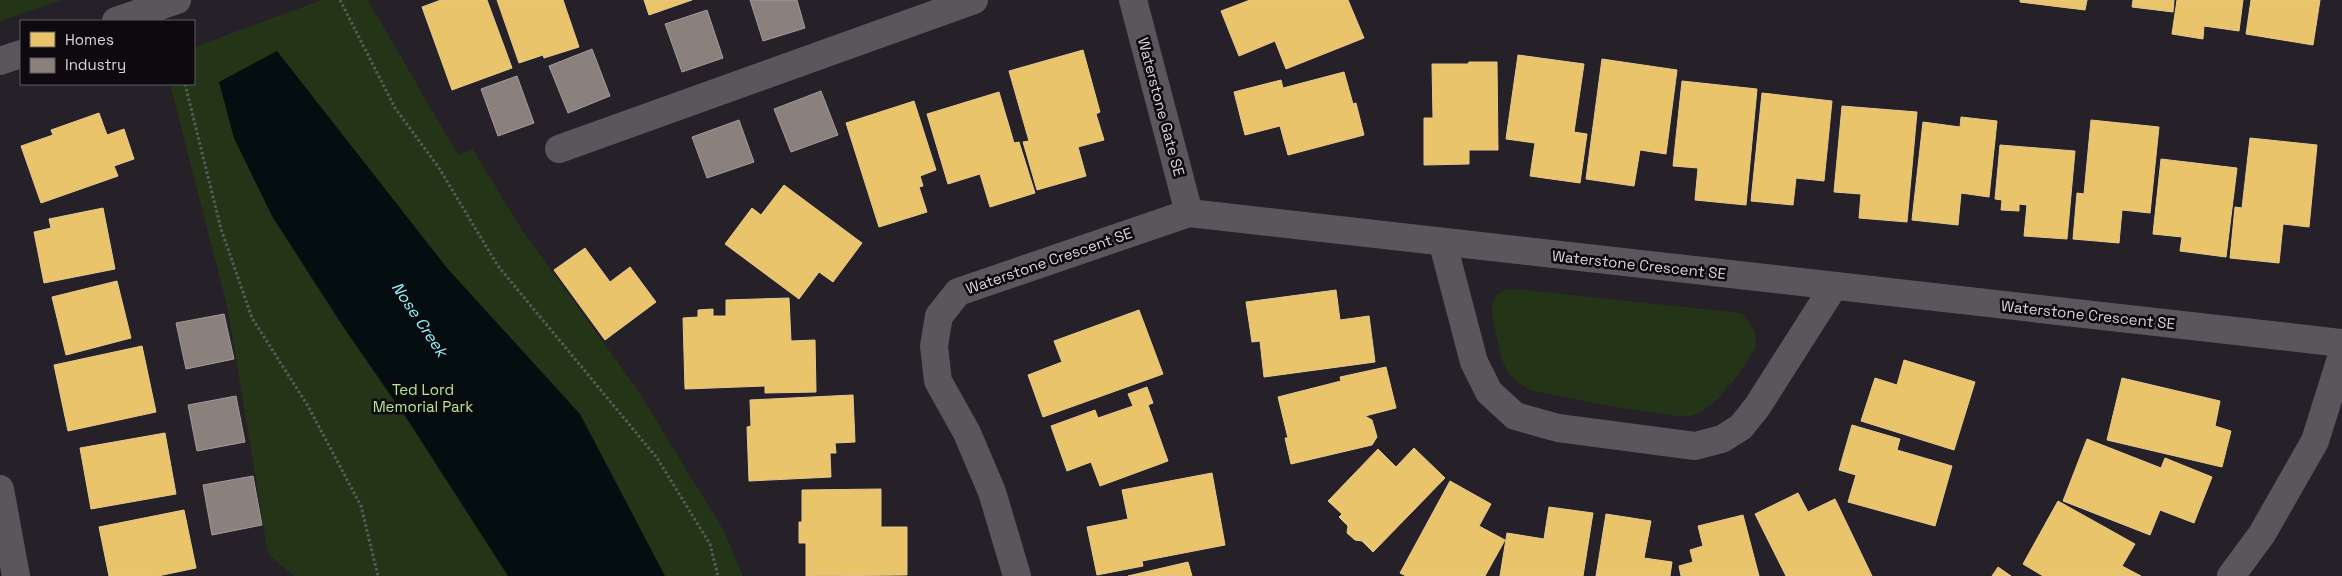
<svg xmlns="http://www.w3.org/2000/svg" width="2342" height="576" font-family="'Space Grotesk',sans-serif">
<style>
.green{fill:#233516}
.water{fill:#040d0f}
.homes{fill:#e9c46a;stroke:#e5c98d}
.industry{fill:#8a817c;stroke:#a39a9a}
.lines{fill:none;stroke-linecap:round;stroke-linejoin:round}
.path{stroke:#5d595e;stroke-width:3;stroke-dasharray:2.5 2.5;stroke-linecap:butt}
.minor{stroke:#5a565c;stroke-width:28}
.labels{text-anchor:middle;stroke-width:5;stroke-linejoin:round;paint-order:stroke}
.street-label{font-size:15px;fill:#dcd5df;stroke:#0d090f}
.park-label{font-size:15px;fill:#b3e990;stroke:#0d090f}
.water-label{font-size:16px;font-style:italic;fill:#88f8fd;stroke:#0d090f}
</style>
<rect width="100%" height="100%" fill="#262028"/>
<path class="green" d="M 0,0 L 62,0 L 0,21 Z
M 322,0 L 368,0 L 458,155 L 473,149 L 522,230 L 637,389 L 724,531 L 743,576 L 294,576 L 268,554 L 228,310 L 170,84 L 194,84 L 194,47 Z
M 1517,289 L 1740,313 C 1751,319 1761,339 1753,352 C 1742,370 1715,409 1694,415 C 1685,418 1673,415 1664,414 C 1620,409 1576,399 1532,391 C 1522,385 1511,379 1506,368 C 1500,358 1499,345 1496,334 C 1491,311 1485,290 1517,289 Z"/>
<path class="water" d="M 277,51 L 447,268 L 580,414 L 665,576 L 508,576 L 409,422 L 342,325 L 272,216 L 234,138 L 219,82 Z"/>
<path class="homes" d="M 441,0 L 487,0 L 512,68 L 452,90 L 422,7 Z
M 497,0 L 563,0 L 579,47 L 544,58 L 543,55 L 519,63 Z
M 644,0 L 692,0 L 649,15 Z
M 1250,0 L 1348,0 L 1364,38 L 1286,69 L 1275,41 L 1239,56 L 1221,11 Z
M 2020,0 L 2087,0 L 2085,10 L 2020,2 Z
M 2133,0 L 2174,0 L 2173,12 L 2132,7 Z
M 2177,0 L 2243,0 L 2239,31 L 2204,26 L 2203,39 L 2172,34 Z
M 2251,0 L 2320,0 L 2313,45 L 2246,34 Z
M 1083,50 L 1100,112 L 1096,114 L 1104,140 L 1078,147 L 1086,176 L 1037,190 L 1023,142 L 1029,141 L 1009,71 Z
M 1518,55 L 1584,64 L 1574,132 L 1587,134 L 1580,183 L 1530,176 L 1535,143 L 1506,139 Z
M 1602,59 L 1677,70 L 1666,154 L 1640,150 L 1634,186 L 1586,179 Z
M 1469,62 L 1497,62 L 1498,150 L 1469,150 L 1469,164 L 1424,165 L 1424,118 L 1433,118 L 1432,64 L 1468,64 Z
M 1344,72 L 1353,104 L 1356,103 L 1364,135 L 1288,155 L 1280,126 L 1245,135 L 1234,92 L 1281,80 L 1283,88 Z
M 1682,81 L 1757,89 L 1746,205 L 1695,200 L 1698,168 L 1673,166 Z
M 999,92 L 1014,143 L 1019,142 L 1035,193 L 990,207 L 980,174 L 948,184 L 927,114 Z
M 1762,93 L 1832,101 L 1824,181 L 1796,178 L 1793,205 L 1751,201 Z
M 914,101 L 936,170 L 920,176 L 923,186 L 919,187 L 927,212 L 879,227 L 846,123 Z
M 1842,106 L 1917,112 L 1907,222 L 1859,218 L 1861,194 L 1834,192 Z
M 99,113 L 107,135 L 124,129 L 134,159 L 114,166 L 118,176 L 41,203 L 21,146 L 53,135 L 51,130 Z
M 1961,117 L 1997,121 L 1989,197 L 1961,193 L 1958,225 L 1912,220 L 1923,122 L 1960,127 Z
M 2091,120 L 2159,127 L 2150,213 L 2122,210 L 2119,243 L 2073,239 L 2077,193 L 2084,194 Z
M 2250,138 L 2317,145 L 2309,227 L 2283,224 L 2279,263 L 2230,258 L 2235,207 L 2242,208 Z
M 2000,145 L 2075,151 L 2067,239 L 2024,236 L 2027,205 L 2019,204 L 2019,211 L 2001,210 L 2002,200 L 1995,199 Z
M 2161,159 L 2237,168 L 2226,257 L 2180,251 L 2182,237 L 2153,234 Z
M 784,185 L 862,243 L 833,282 L 819,272 L 799,299 L 725,244 L 752,208 L 761,215 Z
M 103,208 L 115,269 L 44,283 L 34,232 L 51,228 L 49,219 Z
M 585,248 L 610,282 L 630,267 L 656,302 L 605,340 L 554,270 Z
M 117,281 L 131,338 L 66,355 L 52,297 Z
M 1336,290 L 1340,320 L 1369,316 L 1375,362 L 1264,377 L 1260,341 L 1252,342 L 1246,302 Z
M 789,298 L 791,341 L 815,340 L 816,392 L 765,393 L 765,386 L 685,389 L 683,318 L 698,317 L 698,310 L 713,309 L 713,316 L 726,316 L 726,300 Z
M 1139,310 L 1163,374 L 1043,417 L 1028,375 L 1062,362 L 1054,341 Z
M 142,346 L 156,412 L 68,431 L 54,365 Z
M 1904,360 L 1975,382 L 1954,450 L 1861,421 L 1875,378 L 1897,385 Z
M 1386,367 L 1396,408 L 1365,416 L 1372,420 L 1377,437 L 1372,445 L 1291,464 L 1285,438 L 1288,438 L 1278,397 L 1341,381 L 1340,377 Z
M 2122,378 L 2220,401 L 2215,426 L 2231,431 L 2222,467 L 2107,440 Z
M 1147,387 L 1153,403 L 1148,405 L 1168,461 L 1100,486 L 1091,462 L 1067,471 L 1051,426 L 1095,410 L 1098,418 L 1133,406 L 1128,394 Z
M 853,395 L 855,442 L 835,443 L 836,453 L 830,453 L 831,477 L 749,481 L 747,427 L 751,426 L 750,400 Z
M 1852,425 L 1900,439 L 1897,450 L 1952,466 L 1935,526 L 1848,502 L 1856,475 L 1839,470 Z
M 165,433 L 176,494 L 91,509 L 80,448 Z
M 2087,439 L 2161,468 L 2165,458 L 2212,477 L 2194,523 L 2160,510 L 2150,535 L 2063,501 Z
M 1414,448 L 1445,478 L 1373,552 L 1362,541 L 1355,540 L 1347,533 L 1348,526 L 1339,517 L 1342,514 L 1328,501 L 1378,449 L 1396,467 Z
M 1212,473 L 1225,545 L 1142,561 L 1143,566 L 1097,575 L 1087,527 L 1128,519 L 1122,490 Z
M 1450,481 L 1491,504 L 1479,526 L 1505,540 L 1485,576 L 1406,576 L 1400,573 Z
M 881,489 L 881,527 L 907,527 L 907,575 L 806,576 L 806,543 L 799,543 L 799,522 L 802,522 L 802,490 Z
M 1798,493 L 1808,512 L 1835,499 L 1872,576 L 1786,576 L 1755,514 Z
M 2058,501 L 2135,544 L 2122,566 L 2141,576 L 2043,576 L 2023,564 Z
M 1549,507 L 1593,513 L 1583,576 L 1500,576 L 1507,533 L 1544,539 Z
M 184,510 L 196,568 L 158,576 L 109,576 L 99,527 Z
M 1606,514 L 1651,521 L 1644,558 L 1672,562 L 1670,576 L 1596,576 Z
M 1743,515 L 1759,576 L 1681,576 L 1679,566 L 1693,562 L 1690,550 L 1703,546 L 1698,526 Z
M 1188,562 L 1192,576 L 1128,576 Z
M 1998,567 L 2011,576 L 1992,576 Z"/>
<path class="industry" d="M 750,0 L 797,0 L 805,28 L 763,41 Z
M 707,10 L 723,58 L 682,72 L 665,24 Z
M 592,49 L 610,96 L 568,113 L 549,66 Z
M 517,76 L 534,123 L 498,136 L 481,89 Z
M 821,91 L 838,135 L 791,152 L 774,109 Z
M 739,120 L 754,162 L 707,178 L 692,137 Z
M 224,314 L 234,359 L 186,369 L 176,323 Z
M 236,396 L 245,442 L 197,451 L 188,405 Z
M 253,476 L 262,525 L 212,535 L 203,485 Z"/>
<g class="lines">
<path class="path" d="M 340,0 L 395,108 L 439,168 L 498,266 L 657,458 L 710,544 L 718,576
M 185,84 L 221,229 L 252,318 L 308,406 L 361,506 L 378,576"/>
<path class="minor" d="M 1133,0 L 1189,213
M 116,21 L 177,0
M 0,61 L 21,54
M 559,149 L 974,0
M 1443,244 L 1474,362 L 1489,392 L 1515,416 L 1558,428 L 1695,446 L 1722,439 L 1741,427 L 1757,407 L 1834,286
M 0,489 L 16,576
M 1017,576 L 992,492 L 967,433 L 938,381 L 934,346 L 939,316 L 958,292 L 1189,213 L 2342,343
M 2231,576 L 2262,534 L 2315,441 L 2342,355"/>
</g>
<g class="labels">
<g class="street-label">
<text transform="translate(1161 107) rotate(75)" y="5">Waterstone Gate SE</text>
<text transform="translate(1049 261) rotate(-19)" y="5">Waterstone Crescent SE</text>
<text transform="translate(1639 265) rotate(6)" y="5">Waterstone Crescent SE</text>
<text transform="translate(2088 315) rotate(6)" y="5">Waterstone Crescent SE</text>
</g>
<g class="park-label">
<text x="423" y="395">Ted Lord<tspan x="423" dy="17">Memorial Park</tspan></text>
</g>
<g class="water-label">
<text transform="translate(420 319) rotate(56)" y="6">Nose Creek</text>
</g>
</g>
<rect x="20" y="20" width="175" height="65" fill="#0d090f" stroke="#605b62"/>
<rect x="30" y="32" width="25" height="15" fill="#e9c46a" stroke="#605b62"/>
<text x="65" y="45" font-size="15" fill="#dcd5df">Homes</text>
<rect x="30" y="58" width="25" height="15" fill="#8a817c" stroke="#605b62"/>
<text x="65" y="70" font-size="15" fill="#dcd5df">Industry</text>
</svg>
